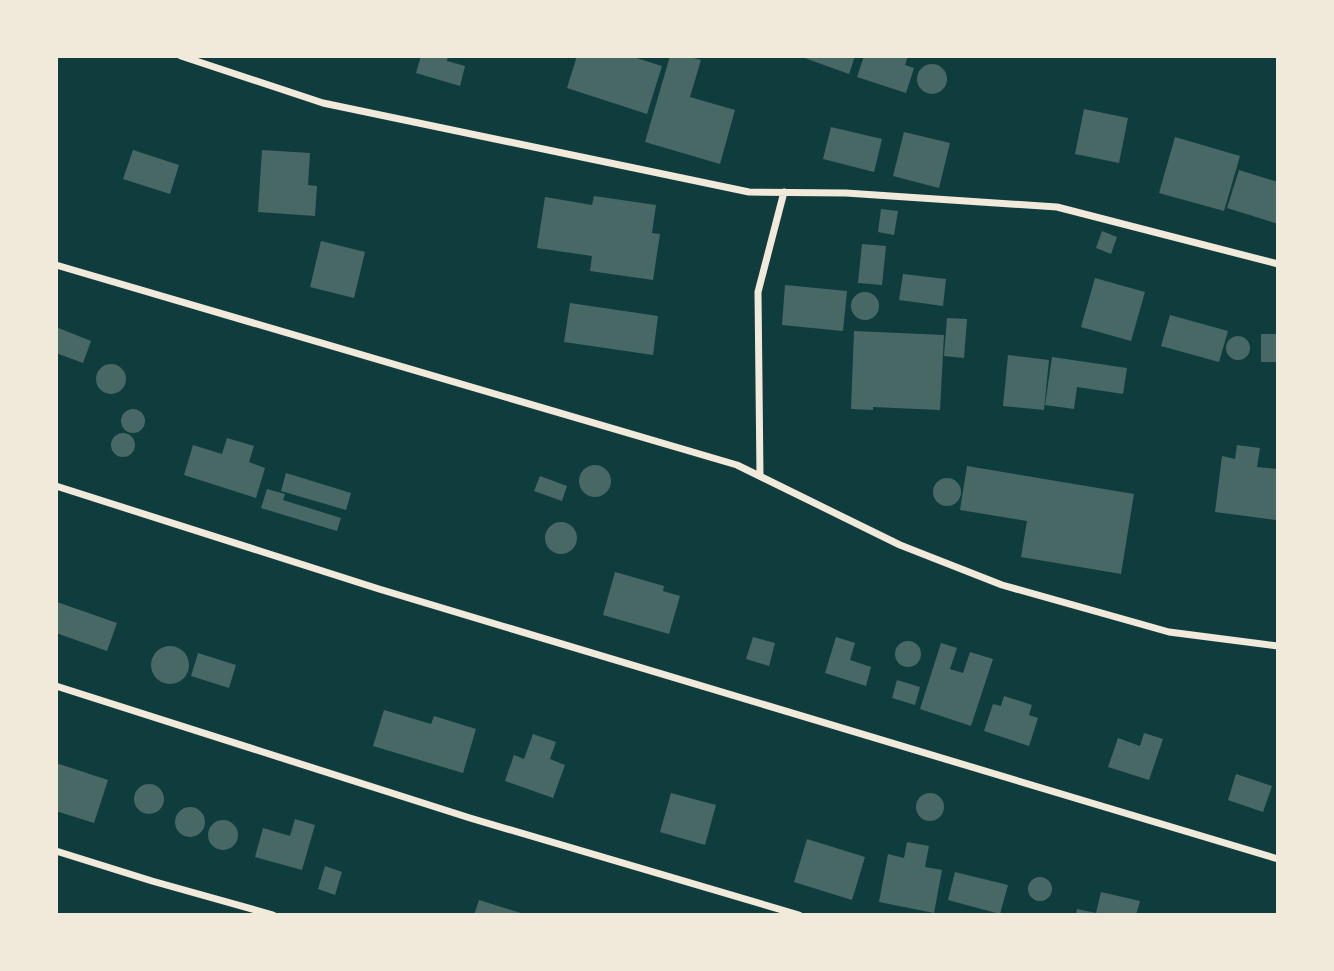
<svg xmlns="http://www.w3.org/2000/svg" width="1334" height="971" font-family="'Space Grotesk',sans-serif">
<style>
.building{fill:#486865}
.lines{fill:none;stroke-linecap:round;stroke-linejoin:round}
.minor{stroke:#f1e9da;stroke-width:7}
</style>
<rect width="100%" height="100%" fill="#0f3d3e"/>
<path class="building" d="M 421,56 L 448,56 L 447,61 L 465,66 L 460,86 L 416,73 Z
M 577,56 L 630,56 L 662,66 L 647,114 L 567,88 Z
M 670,56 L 687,56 L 701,60 L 690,97 L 735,110 L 720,164 L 645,142 Z
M 799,56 L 855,56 L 849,74 Z
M 864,56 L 908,56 L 905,65 L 914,68 L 906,93 L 857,77 Z
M917 79a15 15 0 1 1 30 0a15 15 0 1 1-30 0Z
M 1084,109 L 1128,118 L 1119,163 L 1075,154 Z
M 831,127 L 882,139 L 874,172 L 823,159 Z
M 904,132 L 950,143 L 939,188 L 893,176 Z
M 1175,137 L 1240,156 L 1224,211 L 1159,193 Z
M 133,150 L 179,165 L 170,194 L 123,179 Z
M 262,150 L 310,153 L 308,185 L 317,186 L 315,216 L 258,212 Z
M 1239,170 L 1278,182 L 1278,224 L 1227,208 Z
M 594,196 L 656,205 L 652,233 L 660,234 L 653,280 L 590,271 L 592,256 L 537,248 L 545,197 L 592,205 Z
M 881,209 L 898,211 L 894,235 L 878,232 Z
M 1102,231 L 1117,237 L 1111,254 L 1096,248 Z
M 321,241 L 365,252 L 354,298 L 310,287 Z
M 862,244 L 886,246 L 882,285 L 858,283 Z
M 903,274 L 946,279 L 943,306 L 899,300 Z
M 1095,278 L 1145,292 L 1131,341 L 1081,327 Z
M 785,285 L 847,291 L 843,331 L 782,325 Z
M851 306a14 14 0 1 1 28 0a14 14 0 1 1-28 0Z
M 570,303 L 658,316 L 653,355 L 564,342 Z
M 1170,315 L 1228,331 L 1219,362 L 1161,346 Z
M 947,318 L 967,319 L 964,358 L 944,356 Z
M 56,327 L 91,341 L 83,363 L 56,353 Z
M 854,331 L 944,335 L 940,410 L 873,407 L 873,410 L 851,409 Z
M 1261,334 L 1278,334 L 1278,362 L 1261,362 Z
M1226 348a12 12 0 1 1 24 0a12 12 0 1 1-24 0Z
M 1008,355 L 1049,360 L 1044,410 L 1003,406 Z
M 1052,357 L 1127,368 L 1123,394 L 1077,387 L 1074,409 L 1045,405 Z
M96 379a15 15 0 1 1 30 0a15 15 0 1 1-30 0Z
M121 421a12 12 0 1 1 24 0a12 12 0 1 1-24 0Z
M111 445a12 12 0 1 1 24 0a12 12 0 1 1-24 0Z
M 227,438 L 254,446 L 249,462 L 265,468 L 256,498 L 184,475 L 193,445 L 222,454 Z
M 1237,445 L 1260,448 L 1257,467 L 1278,469 L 1278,504 L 1276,520 L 1215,512 L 1222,456 L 1235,459 Z
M579 481a16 16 0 1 1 32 0a16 16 0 1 1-32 0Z
M 967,466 L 1134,494 L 1121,574 L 1021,557 L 1027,521 L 960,510 Z
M 286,473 L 351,493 L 346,510 L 281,491 Z
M 540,476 L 567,486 L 562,501 L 534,491 Z
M933 492a14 14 0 1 1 28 0a14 14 0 1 1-28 0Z
M 267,489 L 285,494 L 283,500 L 341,518 L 337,531 L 261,508 Z
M545 538a16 16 0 1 1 32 0a16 16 0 1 1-32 0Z
M 615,572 L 664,586 L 663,591 L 680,596 L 669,634 L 603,615 Z
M 57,602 L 117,623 L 107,651 L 56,633 Z
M 753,637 L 775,643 L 769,666 L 746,659 Z
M 836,637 L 855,643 L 850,660 L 871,667 L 866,686 L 825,673 Z
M895 654a13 13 0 1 1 26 0a13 13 0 1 1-26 0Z
M 941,643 L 957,648 L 950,669 L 963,673 L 970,652 L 993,659 L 971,726 L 920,709 Z
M151 665a19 19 0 1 1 38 0a19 19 0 1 1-38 0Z
M 198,653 L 236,665 L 229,688 L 191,676 Z
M 897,680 L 920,687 L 915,705 L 892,698 Z
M 1004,696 L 1032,705 L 1029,715 L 1038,718 L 1029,746 L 984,731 L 993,704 L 1001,706 Z
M 384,710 L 431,724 L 434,716 L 476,729 L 463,773 L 373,746 Z
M 1144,733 L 1163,739 L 1149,780 L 1108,767 L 1118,738 L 1140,746 Z
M 533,734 L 556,742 L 550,759 L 565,765 L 553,798 L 505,781 L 514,755 L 524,759 Z
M 56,763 L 108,780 L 94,823 L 56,811 Z
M 1236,774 L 1272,786 L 1263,812 L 1228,800 Z
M134 799a15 15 0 1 1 30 0a15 15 0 1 1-30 0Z
M 671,793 L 716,805 L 705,845 L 660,832 Z
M916 807a14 14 0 1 1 28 0a14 14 0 1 1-28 0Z
M175 822a15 15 0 1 1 30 0a15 15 0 1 1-30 0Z
M 295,819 L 315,825 L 302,870 L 255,857 L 263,828 L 290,836 Z
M208 835a15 15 0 1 1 30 0a15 15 0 1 1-30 0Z
M 807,839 L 865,857 L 852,900 L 794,882 Z
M 907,842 L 929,846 L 925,867 L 942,870 L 934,913 L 879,902 L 888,854 L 904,858 Z
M 325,866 L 342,872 L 335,895 L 318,889 Z
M 955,872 L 1008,885 L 1000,914 L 948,900 Z
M1028 889a12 12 0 1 1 24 0a12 12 0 1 1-24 0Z
M 1101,892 L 1140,901 L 1136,915 L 1076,915 L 1077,909 L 1096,913 Z
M 479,900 L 524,914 L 524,915 L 474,915 Z"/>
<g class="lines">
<path class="minor" d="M 181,56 L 323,103 L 749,192 L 846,193 L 1057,207 L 1278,264
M 56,265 L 737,465 L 900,545 L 1002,585 L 1169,632 L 1278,646
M 760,476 L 758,292 L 784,192
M 56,486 L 379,589 L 1278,859
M 56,686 L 470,818 L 799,915
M 56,851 L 152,881 L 273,915"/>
</g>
<rect width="1334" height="971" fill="none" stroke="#f1e9da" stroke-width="116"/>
</svg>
